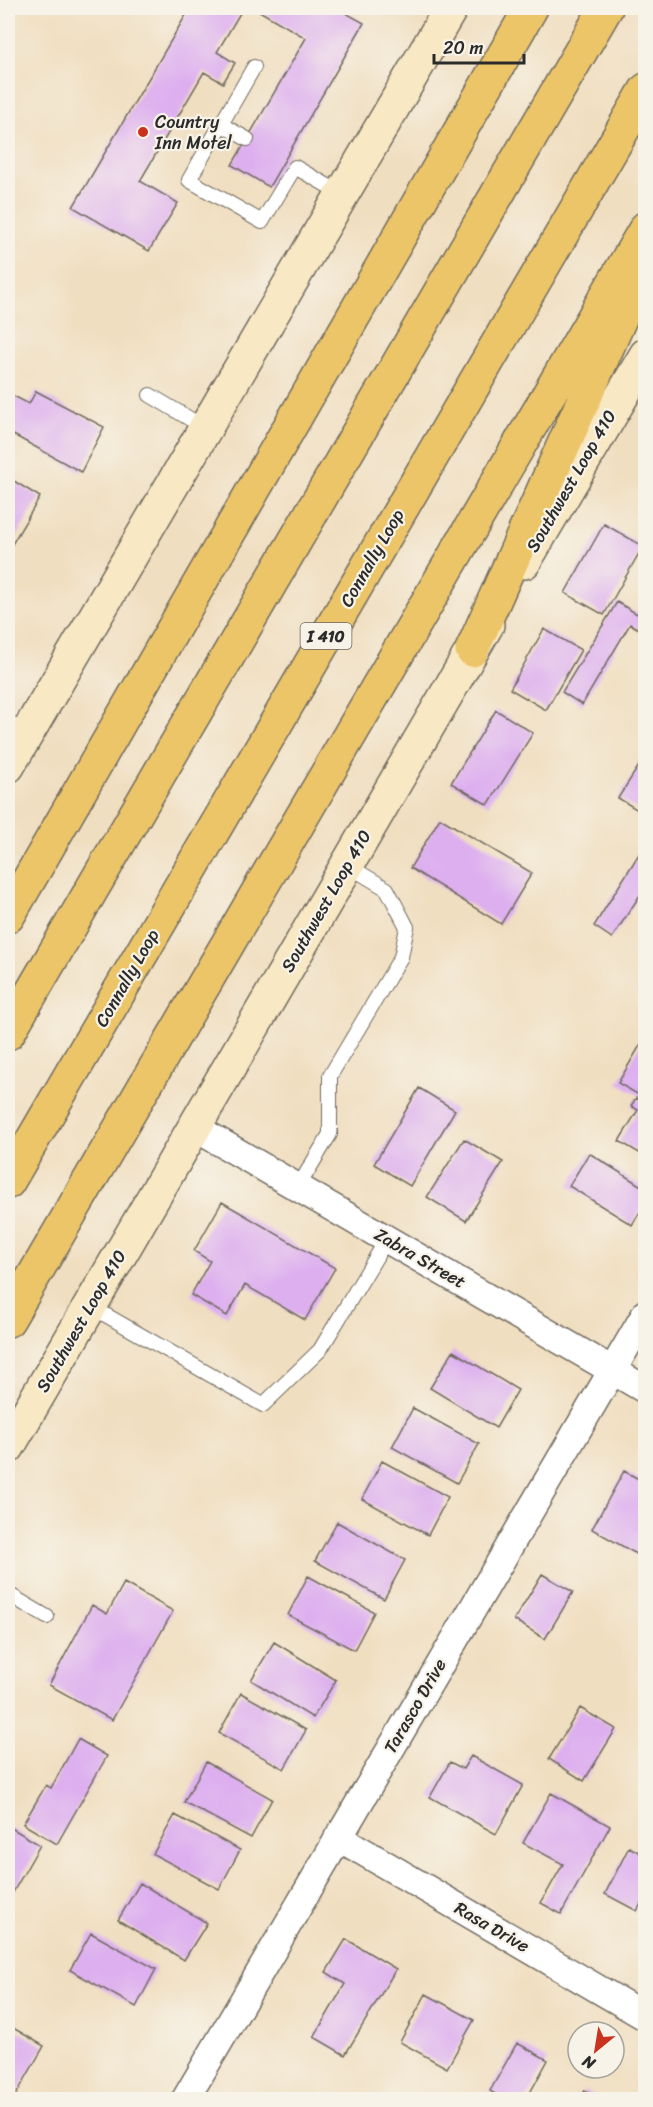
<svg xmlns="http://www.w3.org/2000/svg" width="653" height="2107" font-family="Sriracha,sans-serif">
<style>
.building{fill:#ddafef}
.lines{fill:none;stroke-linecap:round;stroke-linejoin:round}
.lane-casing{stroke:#706a5f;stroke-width:16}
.street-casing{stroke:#706a5f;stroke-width:30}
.secondary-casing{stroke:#706a5f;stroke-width:36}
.highway-casing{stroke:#706a5f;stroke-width:36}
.lane{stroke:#fff;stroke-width:14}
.street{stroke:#fff;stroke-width:27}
.secondary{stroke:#f8e8c3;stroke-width:33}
.highway{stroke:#edc569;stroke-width:33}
.poi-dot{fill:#c8321e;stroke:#f7f3e8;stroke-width:2}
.labels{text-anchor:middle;stroke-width:4.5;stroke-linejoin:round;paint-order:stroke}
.shield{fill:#f7f3e8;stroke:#686764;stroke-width:1.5}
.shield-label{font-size:16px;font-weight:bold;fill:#2b2b2b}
.poi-label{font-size:18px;fill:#2b2b2b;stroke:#f7f3e8;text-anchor:start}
.street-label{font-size:18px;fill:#2b2b2b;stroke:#f7f3e8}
</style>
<rect width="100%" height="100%" fill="#f7f3e8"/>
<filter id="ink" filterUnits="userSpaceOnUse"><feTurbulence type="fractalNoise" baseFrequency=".0167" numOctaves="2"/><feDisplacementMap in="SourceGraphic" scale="12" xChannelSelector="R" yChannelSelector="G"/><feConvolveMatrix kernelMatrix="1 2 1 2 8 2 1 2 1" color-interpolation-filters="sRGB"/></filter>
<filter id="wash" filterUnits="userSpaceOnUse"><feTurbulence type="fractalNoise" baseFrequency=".008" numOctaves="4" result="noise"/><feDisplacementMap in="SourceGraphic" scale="24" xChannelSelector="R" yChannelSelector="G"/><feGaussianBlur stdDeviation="1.35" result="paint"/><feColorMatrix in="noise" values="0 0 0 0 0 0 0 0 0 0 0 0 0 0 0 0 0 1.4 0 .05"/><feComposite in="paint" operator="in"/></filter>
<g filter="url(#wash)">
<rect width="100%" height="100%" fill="#f0dec0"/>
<g id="blocks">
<path class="building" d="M 190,8 L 243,8 L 217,52 L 235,63 L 223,83 L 204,72 L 140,181 L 178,203 L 149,251 L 73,207 Z
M 254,8 L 337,8 L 364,23 L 269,187 L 232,165 L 306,38 Z
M 36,391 L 104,427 L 81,472 L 8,432 L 8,393 L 29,404 Z
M 9,478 L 40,497 L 8,551 L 8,481 Z
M 604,524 L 643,546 L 604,615 L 565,593 Z
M 646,600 L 646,633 L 630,624 L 582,705 L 562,692 L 617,602 L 637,614 Z
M 544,629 L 581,650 L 546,710 L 510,689 Z
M 496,710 L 533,733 L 488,805 L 451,783 Z
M 646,755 L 646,815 L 618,798 Z
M 440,818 L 532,873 L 501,924 L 410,868 Z
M 644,846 L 646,886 L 612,938 L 594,926 Z
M 642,1042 L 646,1044 L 646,1099 L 618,1083 Z
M 419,1088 L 455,1110 L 410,1186 L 374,1164 Z
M 636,1098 L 646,1104 L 646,1157 L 619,1141 L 638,1110 L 631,1106 Z
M 464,1139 L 503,1162 L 466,1221 L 427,1197 Z
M 589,1153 L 646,1189 L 646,1202 L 632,1225 L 569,1186 Z
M 222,1202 L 335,1268 L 305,1320 L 245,1285 L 227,1316 L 191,1295 L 210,1261 L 194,1251 Z
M 453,1351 L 518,1390 L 496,1428 L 430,1388 Z
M 413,1408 L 479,1444 L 457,1483 L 392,1447 Z
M 382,1461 L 448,1497 L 428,1535 L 362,1499 Z
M 624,1471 L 646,1483 L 646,1542 L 638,1555 L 592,1529 Z
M 337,1522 L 405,1560 L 384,1599 L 315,1561 Z
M 542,1574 L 573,1592 L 545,1639 L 514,1620 Z
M 308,1576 L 374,1612 L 354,1650 L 288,1615 Z
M 124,1583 L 173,1611 L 112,1720 L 49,1685 L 92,1605 L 107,1614 Z
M 274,1642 L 336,1680 L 313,1718 L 251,1680 Z
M 241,1693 L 306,1730 L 284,1769 L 219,1733 Z
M 580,1708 L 616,1729 L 584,1781 L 549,1759 Z
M 78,1739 L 107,1756 L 57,1844 L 23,1824 L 46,1785 L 51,1788 Z
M 471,1756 L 523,1785 L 496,1834 L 430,1797 L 450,1762 L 463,1769 Z
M 206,1762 L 272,1799 L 251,1838 L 184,1802 Z
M 551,1793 L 610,1826 L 561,1914 L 541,1903 L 563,1864 L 523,1843 Z
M 175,1815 L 240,1850 L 219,1889 L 153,1854 Z
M 8,1826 L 40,1845 L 8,1901 Z
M 629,1847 L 646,1856 L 646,1895 L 637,1911 L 605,1894 Z
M 140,1883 L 207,1923 L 184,1960 L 118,1920 Z
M 91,1933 L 156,1969 L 136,2007 L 70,1970 Z
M 346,1939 L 396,1969 L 345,2055 L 314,2037 L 345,1984 L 326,1972 Z
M 426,1994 L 474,2020 L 447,2068 L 400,2042 Z
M 8,2025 L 44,2046 L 13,2100 L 8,2100 Z
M 517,2043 L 548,2060 L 526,2100 L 505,2100 L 490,2091 Z
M 585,2090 L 601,2100 L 580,2100 Z"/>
</g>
</g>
<g filter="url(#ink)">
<use href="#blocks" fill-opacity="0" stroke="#706a5f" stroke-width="1.5"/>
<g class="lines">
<g class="lane-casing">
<path id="lane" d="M 254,67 L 189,180 L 262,222 L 295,167 L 342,194
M 222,125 L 247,139
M 150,395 L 205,428
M 8,722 L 27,733
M 298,1187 L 330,1134 L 330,1076 L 401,957 L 407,927 L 387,889 L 347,865
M 90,1306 L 263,1405 L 320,1350 L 387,1239
M 8,1594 L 47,1617"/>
</g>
<g class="street-casing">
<path id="street" d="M 194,1127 L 646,1390
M 338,1837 L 646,2017
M 185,2100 L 646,1313"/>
</g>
<g class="secondary-casing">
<path id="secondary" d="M 524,562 L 646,355
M 8,766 L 451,8
M 8,1447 L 487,625"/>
</g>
<g class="highway-casing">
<path id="highway" d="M 472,650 L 640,274
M 8,916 L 531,8
M 8,1033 L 606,8
M 8,1182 L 646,90
M 8,1320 L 646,228"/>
</g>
<use href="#lane" class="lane"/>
<use href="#street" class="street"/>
<use href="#secondary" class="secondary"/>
<use href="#highway" class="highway"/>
</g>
</g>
<circle class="poi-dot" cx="143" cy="132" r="6"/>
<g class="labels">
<rect class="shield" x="300.5" y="623" width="51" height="26" rx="4.5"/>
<g class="shield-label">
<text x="326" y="642">I 410</text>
</g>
<g class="poi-label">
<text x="155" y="128">Country<tspan x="155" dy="21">Inn Motel</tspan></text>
</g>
<g class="street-label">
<text transform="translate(571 481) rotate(-60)" y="6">Southwest Loop 410</text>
<text transform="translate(372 558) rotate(-60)" y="6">Connally Loop</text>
<text transform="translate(326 901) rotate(-60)" y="6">Southwest Loop 410</text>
<text transform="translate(127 978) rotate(-60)" y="6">Connally Loop</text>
<text transform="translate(420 1258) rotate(30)" y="6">Zabra Street</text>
<text transform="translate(81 1321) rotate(-60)" y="6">Southwest Loop 410</text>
<text transform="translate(415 1706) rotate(-60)" y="6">Tarasco Drive</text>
<text transform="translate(492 1927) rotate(30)" y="6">Rasa Drive</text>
</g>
</g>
<rect width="653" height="2107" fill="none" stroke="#f7f3e8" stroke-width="30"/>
<g transform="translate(596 2050) rotate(210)"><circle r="28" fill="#f7f3e8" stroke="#a5a39c" stroke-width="1.5"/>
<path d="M0-4.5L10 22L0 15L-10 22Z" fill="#c8321e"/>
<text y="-9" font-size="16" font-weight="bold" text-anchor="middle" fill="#2b2b2b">N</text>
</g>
<path d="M434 54v9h90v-9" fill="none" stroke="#2b2b2b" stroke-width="3"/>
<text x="443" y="54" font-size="18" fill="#2b2b2b" stroke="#f7f3e8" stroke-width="4.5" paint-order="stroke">20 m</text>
</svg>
